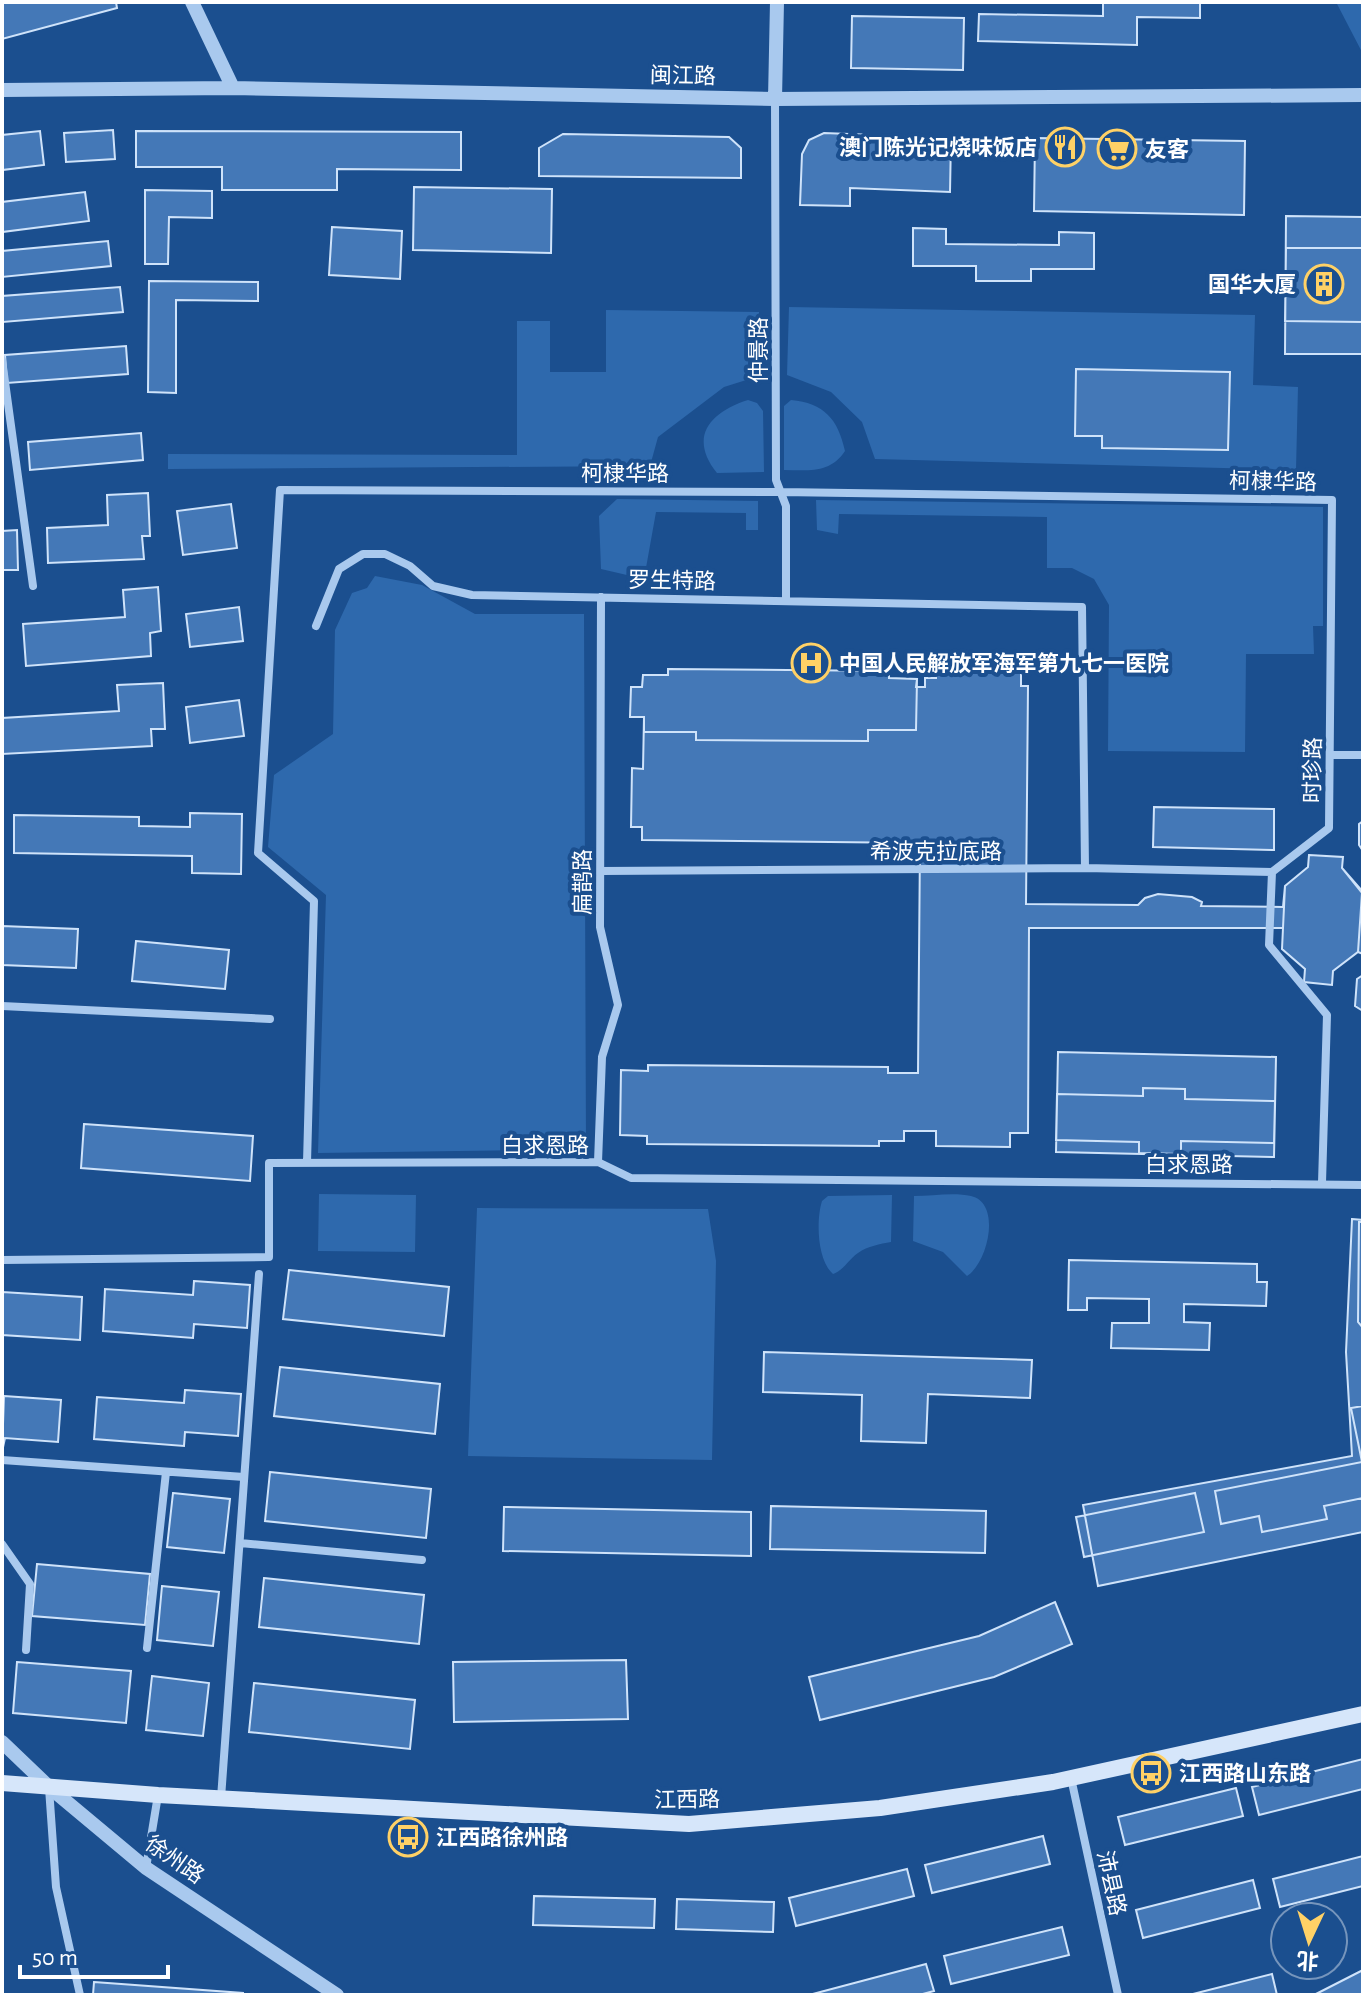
<svg xmlns="http://www.w3.org/2000/svg" width="1365" height="1997" font-family="'Alegreya Sans','Noto Sans SC',sans-serif">
<style>
.green{fill:#2e69ad}
.building{fill:#4478b7;stroke:#cfe3fa;stroke-width:2}
.lines{fill:none;stroke-linecap:round;stroke-linejoin:round}
.minor{stroke:#a9c9ee;stroke-width:8}
.tertiary{stroke:#a9c9ee;stroke-width:14}
.secondary{stroke:#d6e6fa;stroke-width:16}
.labels{text-anchor:middle;stroke-width:8;stroke-linejoin:round;paint-order:stroke}
.street-label{font-size:22px;fill:#fff;stroke:#1b4f8f}
.poi-label{font-size:22px;font-weight:bold;fill:#fff;stroke:#1b4f8f;text-anchor:start}
</style>
<rect width="100%" height="100%" fill="#1b4f8f"/>
<path class="green" d="M 1336,2 L 1363,2 L 1363,54 Z
M 789,307 L 1255,315 L 1253,385 L 1298,387 L 1296,470 L 875,459 L 862,422 L 831,392 L 787,375 Z
M 606,310 L 759,312 L 759,376 L 724,387 L 658,437 L 650,466 L 168,469 L 168,454 L 517,455 L 517,321 L 550,321 L 550,372 L 606,372 Z
M 748,400 L 757,403 L 763,411 L 764,472 L 717,473 C 688,437 710,412 748,400 Z
M 791,400 C 824,403 838,419 845,451 C 830,474 808,470 784,470 L 784,406 Z
M 617,499 L 758,501 L 758,530 L 746,530 L 746,513 L 656,512 L 644,579 L 601,569 L 599,516 Z
M 816,500 L 1323,507 L 1323,626 L 1313,626 L 1314,654 L 1246,654 L 1245,752 L 1108,751 L 1109,605 L 1094,579 L 1072,568 L 1047,568 L 1047,517 L 839,514 L 838,534 L 817,530 Z
M 375,576 L 422,585 L 475,614 L 584,614 L 586,1149 L 318,1153 L 326,895 L 268,847 L 274,775 L 333,734 L 335,630 L 352,593 L 367,588 Z
M 319,1194 L 416,1195 L 415,1252 L 318,1251 Z
M 892,1195 L 891,1242 C 880,1244 868,1246 858,1253 C 849,1259 844,1270 833,1274 C 817,1260 816,1220 822,1201 L 828,1196 Z
M 914,1196 C 932,1196 954,1192 971,1196 C 1002,1203 988,1263 967,1276 L 943,1252 L 913,1241 Z
M 477,1208 L 708,1209 L 716,1261 L 712,1460 L 468,1456 Z"/>
<path class="building" d="M 2,2 L 116,2 L 117,8 L 2,39 Z
M 1103,2 L 1200,2 L 1200,18 L 1137,17 L 1137,45 L 978,41 L 979,14 L 1103,16 Z
M 852,16 L 964,18 L 963,70 L 851,68 Z
M 113,130 L 115,159 L 66,162 L 64,133 Z
M 40,131 L 44,165 L 2,170 L 2,135 Z
M 136,131 L 461,132 L 461,170 L 337,169 L 337,190 L 222,190 L 222,167 L 136,167 Z
M 824,133 L 951,138 L 950,192 L 850,188 L 850,206 L 800,205 L 802,154 L 809,140 Z
M 563,134 L 729,137 L 741,148 L 741,178 L 539,176 L 539,148 Z
M 1035,138 L 1245,141 L 1244,215 L 1034,211 Z
M 414,187 L 552,189 L 551,253 L 413,250 Z
M 145,190 L 212,191 L 212,218 L 169,217 L 168,264 L 145,264 Z
M 85,192 L 89,221 L 2,232 L 2,202 Z
M 1286,216 L 1363,217 L 1363,354 L 1285,354 Z
M 332,227 L 402,231 L 400,279 L 329,275 Z
M 913,228 L 946,229 L 946,244 L 1059,245 L 1059,232 L 1094,233 L 1094,269 L 1031,269 L 1031,281 L 976,281 L 976,266 L 913,266 Z
M 108,241 L 111,266 L 2,277 L 2,251 Z
M 1286,248 L 1363,248 L 1363,322 L 1285,321 Z
M 149,281 L 258,282 L 258,301 L 176,300 L 176,393 L 148,392 Z
M 120,287 L 123,312 L 3,322 L 2,296 Z
M 126,346 L 128,374 L 7,383 L 5,355 Z
M 1076,369 L 1230,372 L 1228,450 L 1102,448 L 1102,436 L 1075,436 Z
M 141,433 L 143,460 L 30,470 L 28,442 Z
M 148,493 L 150,536 L 142,536 L 144,559 L 48,563 L 47,528 L 108,525 L 107,495 Z
M 231,504 L 237,548 L 183,555 L 177,511 Z
M 17,530 L 18,570 L 2,570 L 2,531 Z
M 158,587 L 161,631 L 150,633 L 151,656 L 26,666 L 23,624 L 125,617 L 123,590 Z
M 239,607 L 243,641 L 190,647 L 186,614 Z
M 668,669 L 889,671 L 889,678 L 917,679 L 916,687 L 925,687 L 925,678 L 936,678 L 936,672 L 1021,672 L 1021,686 L 1028,686 L 1026,904 L 1138,905 L 1145,898 L 1158,894 L 1192,897 L 1202,902 L 1201,906 L 1283,907 L 1285,886 L 1308,867 L 1309,855 L 1343,857 L 1342,868 L 1363,892 L 1363,954 L 1358,952 L 1333,971 L 1332,985 L 1304,982 L 1305,969 L 1282,949 L 1283,928 L 1029,928 L 1028,1133 L 1010,1133 L 1010,1147 L 936,1146 L 936,1131 L 904,1131 L 904,1141 L 879,1141 L 879,1146 L 647,1144 L 647,1136 L 620,1135 L 621,1070 L 648,1071 L 648,1065 L 888,1067 L 888,1073 L 918,1073 L 920,843 L 642,840 L 642,827 L 631,827 L 632,768 L 643,769 L 644,717 L 630,717 L 631,687 L 642,687 L 643,675 L 668,675 Z
M 668,669 L 889,671 L 889,678 L 917,679 L 916,730 L 868,730 L 868,741 L 696,740 L 696,732 L 644,732 L 644,717 L 630,717 L 631,687 L 642,687 L 643,675 L 668,675 Z
M 163,683 L 165,729 L 151,729 L 152,746 L 2,754 L 2,718 L 119,711 L 117,685 Z
M 239,700 L 244,736 L 190,743 L 186,707 Z
M 1154,807 L 1274,809 L 1274,850 L 1153,847 Z
M 190,813 L 242,814 L 241,874 L 192,873 L 192,856 L 14,853 L 14,815 L 139,817 L 139,826 L 190,827 Z
M 1363,821 L 1363,851 L 1359,845 L 1359,824 Z
M 1309,855 L 1343,857 L 1342,868 L 1362,893 L 1358,952 L 1333,971 L 1332,985 L 1304,982 L 1305,969 L 1282,949 L 1285,886 L 1308,867 Z
M 2,926 L 78,929 L 76,968 L 2,965 Z
M 136,941 L 229,950 L 225,989 L 132,981 Z
M 1363,975 L 1363,1011 L 1355,1006 L 1357,979 Z
M 1058,1052 L 1276,1057 L 1274,1157 L 1056,1152 Z
M 1143,1088 L 1185,1089 L 1185,1099 L 1275,1101 L 1274,1143 L 1181,1141 L 1181,1154 L 1139,1153 L 1139,1142 L 1056,1140 L 1057,1094 L 1143,1096 Z
M 84,1124 L 253,1136 L 250,1181 L 81,1168 Z
M 1352,1219 L 1363,1220 L 1363,1532 L 1098,1586 L 1083,1505 L 1352,1456 L 1346,1352 Z
M 1359,1222 L 1363,1222 L 1363,1328 L 1358,1322 Z
M 1069,1260 L 1257,1264 L 1257,1282 L 1267,1282 L 1266,1306 L 1184,1304 L 1184,1322 L 1210,1323 L 1209,1350 L 1111,1348 L 1112,1323 L 1149,1323 L 1149,1299 L 1087,1298 L 1087,1310 L 1068,1310 Z
M 289,1270 L 449,1287 L 444,1336 L 283,1319 Z
M 194,1281 L 250,1285 L 247,1328 L 194,1324 L 193,1338 L 103,1331 L 105,1289 L 193,1295 Z
M 2,1292 L 82,1297 L 80,1340 L 2,1335 Z
M 764,1352 L 1032,1360 L 1030,1398 L 928,1394 L 926,1443 L 861,1441 L 862,1395 L 763,1392 Z
M 280,1367 L 440,1384 L 435,1434 L 274,1416 Z
M 185,1390 L 241,1394 L 238,1436 L 185,1432 L 184,1446 L 94,1439 L 97,1397 L 184,1403 Z
M 4,1396 L 61,1400 L 58,1442 L 5,1438 L 2,1452 Z
M 1363,1406 L 1363,1498 L 1324,1506 L 1327,1519 L 1262,1532 L 1259,1516 L 1221,1524 L 1215,1491 L 1362,1462 L 1351,1408 Z
M 270,1472 L 431,1489 L 426,1538 L 265,1521 Z
M 173,1493 L 230,1499 L 224,1553 L 167,1547 Z
M 1195,1493 L 1204,1532 L 1084,1557 L 1076,1517 Z
M 771,1506 L 986,1511 L 985,1553 L 770,1549 Z
M 504,1507 L 751,1512 L 751,1556 L 503,1551 Z
M 37,1564 L 150,1574 L 145,1625 L 32,1616 Z
M 264,1578 L 424,1595 L 419,1644 L 259,1627 Z
M 162,1586 L 219,1592 L 213,1646 L 157,1640 Z
M 1055,1602 L 1072,1644 L 994,1677 L 820,1720 L 809,1677 L 979,1636 Z
M 626,1660 L 628,1719 L 454,1722 L 453,1662 Z
M 17,1662 L 131,1671 L 126,1723 L 13,1713 Z
M 152,1676 L 209,1683 L 203,1736 L 146,1730 Z
M 254,1683 L 415,1700 L 410,1749 L 249,1732 Z
M 1363,1759 L 1363,1789 L 1259,1815 L 1252,1787 Z
M 1236,1788 L 1243,1816 L 1125,1845 L 1118,1817 Z
M 1043,1836 L 1050,1864 L 932,1893 L 925,1865 Z
M 1363,1856 L 1363,1886 L 1280,1907 L 1273,1879 Z
M 907,1869 L 914,1896 L 796,1926 L 789,1898 Z
M 1253,1880 L 1260,1908 L 1143,1938 L 1136,1910 Z
M 534,1896 L 655,1899 L 654,1928 L 533,1925 Z
M 677,1899 L 774,1902 L 773,1932 L 676,1929 Z
M 1062,1927 L 1069,1955 L 951,1984 L 944,1956 Z
M 926,1964 L 934,1991 L 919,1995 L 809,1995 Z
M 1363,1970 L 1363,1995 L 1314,1995 Z
M 1272,1974 L 1277,1995 L 1189,1995 Z
M 94,1982 L 243,1993 L 243,1995 L 93,1995 Z"/>
<g class="lines">
<path class="minor" d="M 775,99 L 776,480 L 786,506 L 786,599
M 2,360 L 33,586
M 316,626 L 339,569 L 363,554 L 385,554 L 410,566 L 433,586 L 472,595 L 1082,607 L 1085,868
M 1330,755 L 1363,755
M 601,871 L 1085,868 L 1272,872
M 2,1006 L 270,1019
M 598,1162 L 602,1057 L 618,1005 L 600,927 L 601,597
M 307,1163 L 314,901 L 258,853 L 280,490 L 781,492 L 1332,500 L 1329,828 L 1272,872 L 1269,945 L 1327,1015 L 1322,1183
M 2,1260 L 269,1257 L 269,1163 L 598,1162 L 631,1178 L 1363,1185
M 2,1460 L 244,1477
M 240,1543 L 422,1560
M 2,1544 L 30,1584 L 26,1650
M 147,1648 L 166,1472
M 1071,1778 L 1118,1995
M 49,1788 L 56,1887 L 80,1995
M 221,1798 L 259,1274
M 146,1868 L 158,1795"/>
<path class="tertiary" d="M 192,2 L 233,88
M 2,90 L 233,88 L 775,99 L 1363,95
M 775,99 L 777,2
M 2,1742 L 49,1787 L 146,1868 L 337,1995"/>
<path class="secondary" d="M 2,1783 L 158,1795 L 689,1824 L 880,1808 L 1053,1782 L 1363,1714"/>
</g>
<defs>
<g id="restaurant-ring" transform="scale(2)"><circle r="9.5" fill="#1b4f8f" stroke="#ffd166" stroke-width="1.5"/><path d="M-5-6h1v4h1v-4h1v4h1v-4h1v5L-1.5 .5V6h-2V.5L-5-1ZM5-6V6H3V1.5H1.5Q1.5-4 5-6Z" fill="#ffd166"/></g>
<g id="supermarket-ring" transform="scale(2)"><circle r="9.5" fill="#1b4f8f" stroke="#ffd166" stroke-width="1.5"/><path d="M-6-5.5h2.5l.6 2H6L4.5 2H-2.5L-4.4-4H-6ZM-1.5 3.2a1.3 1.3 0 1 0 .1 0ZM3 3.2a1.3 1.3 0 1 0 .1 0Z" fill="#ffd166"/></g>
<g id="building-ring" transform="scale(2)"><circle r="9.5" fill="#1b4f8f" stroke="#ffd166" stroke-width="1.5"/><path d="M-4-6H4V6H1V3H-1V6H-4ZM-2.5-4.3h1.7v1.8h-1.7ZM.8-4.3h1.7v1.8H.8ZM-2.5-1h1.7V.8h-1.7ZM.8-1h1.7V.8H.8Z" fill="#ffd166"/></g>
<g id="hospital-ring" transform="scale(2)"><circle r="9.5" fill="#1b4f8f" stroke="#ffd166" stroke-width="1.5"/><path d="M-5-5h3v3.5h4V-5h3V5h-3V1.5h-4V5h-3Z" fill="#ffd166"/></g>
<g id="bus-ring" transform="scale(2)"><circle r="9.5" fill="#1b4f8f" stroke="#ffd166" stroke-width="1.5"/><path d="M-5-6H5V4H4V6H2V4H-2V6H-4V4H-5ZM-3.5-4V0h7V-4ZM-3.5 1.2v1.5H-2V1.2ZM2 1.2v1.5H3.5V1.2Z" fill="#ffd166"/></g>
</defs>
<g fill-rule="evenodd">
<use href="#restaurant-ring" x="1065" y="147"/>
<use href="#supermarket-ring" x="1117" y="149"/>
<use href="#building-ring" x="1324" y="284"/>
<use href="#hospital-ring" x="811" y="663"/>
<use href="#bus-ring" x="1151" y="1773"/>
<use href="#bus-ring" x="408" y="1837"/>
</g>
<g class="labels">
<g class="street-label">
<text transform="translate(683 75) rotate(1)" y="8">闽江路</text>
<text transform="translate(758 350) rotate(-90)" y="8">仲景路</text>
<text x="625" y="481">柯棣华路</text>
<text transform="translate(1273 481) rotate(1)" y="8">柯棣华路</text>
<text transform="translate(672 580) rotate(1)" y="8">罗生特路</text>
<text transform="translate(1312 770) rotate(-89)" y="8">时珍路</text>
<text x="936" y="859">希波克拉底路</text>
<text transform="translate(582 882) rotate(-90)" y="8">扁鹊路</text>
<text x="545" y="1153">白求恩路</text>
<text x="1189" y="1172">白求恩路</text>
<text transform="translate(687 1799) rotate(-1)" y="8">江西路</text>
<text transform="translate(175 1859) rotate(35)" y="8">徐州路</text>
<text transform="translate(1112 1883) rotate(78)" y="8">沛县路</text>
</g>
<g class="poi-label">
<text x="1037" y="155" text-anchor="end">澳门陈光记烧味饭店</text>
<text x="1145" y="157">友客</text>
<text x="1296" y="292" text-anchor="end">国华大厦</text>
<text x="839" y="671">中国人民解放军海军第九七一医院</text>
<text x="1179" y="1781">江西路山东路</text>
<text x="436" y="1845">江西路徐州路</text>
</g>
</g>
<rect width="1365" height="1997" fill="none" stroke="#ffffff" stroke-width="8"/>
<g transform="translate(1309 1941) rotate(184)"><circle r="38" fill="#1b4f8f" stroke="#7695bc" stroke-width="2"/>
<path d="M0-6L14 30L0 20L-14 30Z" fill="#ffd166"/>
<text y="-12" font-size="22" font-weight="bold" text-anchor="middle" fill="#ffffff">北</text>
</g>
<path d="M20 1965v12h148v-12" fill="none" stroke="#ffffff" stroke-width="4"/>
<text x="32" y="1965" font-size="24" fill="#ffffff" stroke="#1b4f8f" stroke-width="6" paint-order="stroke">50 m</text>
</svg>
